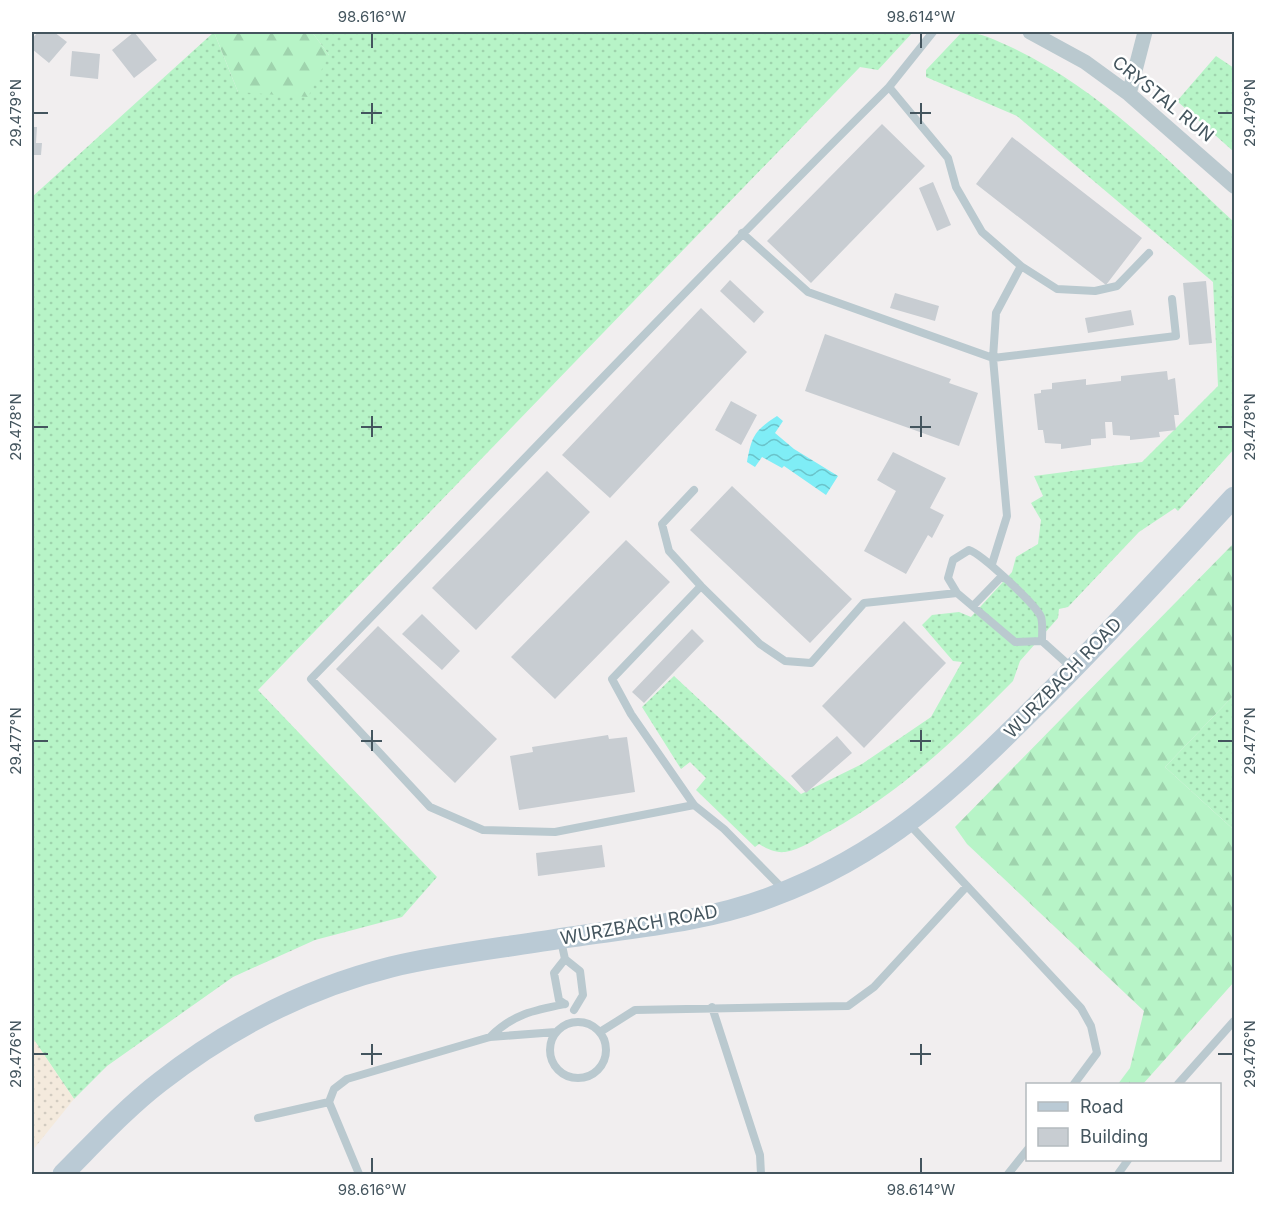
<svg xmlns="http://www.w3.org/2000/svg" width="1266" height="1206" font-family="Inter,sans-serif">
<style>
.grass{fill:url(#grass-dots)}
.forest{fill:url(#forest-firs)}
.sand{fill:url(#sand-dots)}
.water{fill:url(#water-waves)}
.building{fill:#c8cdd2}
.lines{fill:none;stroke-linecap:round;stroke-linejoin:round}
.service{stroke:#bac9cf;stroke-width:8}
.minor{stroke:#bac9cf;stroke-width:15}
.secondary{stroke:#bacad5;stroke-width:21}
.ticks{fill:none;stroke:#44555e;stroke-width:2}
.labels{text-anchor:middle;stroke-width:5;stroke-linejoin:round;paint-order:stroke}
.street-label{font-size:18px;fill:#44555e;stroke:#fff}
.neatline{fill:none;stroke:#44555e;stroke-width:2}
.ticks-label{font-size:15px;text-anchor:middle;fill:#44555e}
</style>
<defs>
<pattern id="grass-dots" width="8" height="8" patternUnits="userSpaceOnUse" patternTransform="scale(1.5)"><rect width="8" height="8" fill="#b7f4c7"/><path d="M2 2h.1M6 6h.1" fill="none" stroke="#9fd3ad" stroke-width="1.8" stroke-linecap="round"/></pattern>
<pattern id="forest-firs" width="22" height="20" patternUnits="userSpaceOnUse" patternTransform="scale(1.5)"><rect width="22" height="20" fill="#b7f4c7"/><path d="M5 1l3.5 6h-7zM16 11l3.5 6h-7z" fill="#9fd3ad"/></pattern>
<pattern id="sand-dots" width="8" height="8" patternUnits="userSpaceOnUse" patternTransform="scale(1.5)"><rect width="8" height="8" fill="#f4eadd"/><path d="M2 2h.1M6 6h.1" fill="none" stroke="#d2cbc0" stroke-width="1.8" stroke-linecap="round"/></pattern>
<pattern id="water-waves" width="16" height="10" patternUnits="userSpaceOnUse" patternTransform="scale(1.5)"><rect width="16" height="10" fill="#7fedf6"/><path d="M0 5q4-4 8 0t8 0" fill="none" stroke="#6ac3ca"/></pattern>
</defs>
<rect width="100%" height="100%" fill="#f1eeef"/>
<path class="grass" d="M 214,32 L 238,92 L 329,55 L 312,32 L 913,32 L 878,70 L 860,67 L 258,690 L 437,877 L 402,917 L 315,940 L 233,977 L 107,1066 L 74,1099 L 32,1037 L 32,197 Z
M 962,32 C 981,32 995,40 1013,48 C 1099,89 1166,158 1234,222 L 1234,449 L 1178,511 L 1175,508 L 1139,532 L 1068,607 L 1059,609 L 1058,618 L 1020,661 L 1013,681 C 957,738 901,792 830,831 C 816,838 801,850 785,852 C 775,853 767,849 759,844 L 755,847 L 696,790 L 706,778 L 690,762 L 681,769 L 642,707 L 674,676 L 801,794 L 862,764 L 931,717 L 962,662 L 953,661 L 922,625 L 932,615 L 959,612 L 971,617 L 1012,572 L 1016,557 L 1038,544 L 1041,520 L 1031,503 L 1043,496 L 1034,476 L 1142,462 L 1218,386 L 1213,282 L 1017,116 L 926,77 L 926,70 Z
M 1216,56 L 1234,68 L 1234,152 L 1177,101 Z
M 1234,695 L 1234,830 L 1165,767 Z"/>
<path class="forest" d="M 214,32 L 312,32 L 329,55 L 308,97 L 238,92 Z
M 1234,543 L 1234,695 L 1165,767 L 1234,830 L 1234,982 L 1143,1084 L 1118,1084 L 1130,1068 L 1144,1011 L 967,844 L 955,827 Z"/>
<path class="sand" d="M 32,1037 L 74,1099 L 32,1151 Z"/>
<path class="water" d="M 777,416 L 783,421 L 775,433 L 794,449 L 838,476 L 826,495 L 784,466 L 782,468 L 762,457 L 755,467 L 747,462 C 752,436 754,431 777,416 Z"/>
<path class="building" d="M 38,32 L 54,32 L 67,42 L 49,63 L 32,49 L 32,39 Z
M 134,32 L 157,60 L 134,78 L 112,50 Z
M 72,51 L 100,54 L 98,79 L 70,76 Z
M 882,124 L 925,166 L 811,283 L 767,241 Z
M 32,127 L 37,127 L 36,143 L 42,143 L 41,155 L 32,155 Z
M 1012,137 L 1142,238 L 1106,285 L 976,184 Z
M 933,182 L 951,225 L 937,231 L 919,188 Z
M 730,280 L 764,312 L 754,323 L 720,291 Z
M 1206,281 L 1212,343 L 1189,345 L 1183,283 Z
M 895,293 L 939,306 L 935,321 L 890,308 Z
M 701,308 L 747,352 L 610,498 L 562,455 Z
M 1131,310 L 1134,325 L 1088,333 L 1085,318 Z
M 825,334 L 951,379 L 949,383 L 978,393 L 959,446 L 805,391 Z
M 1167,371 L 1168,380 L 1175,378 L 1179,415 L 1174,415 L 1176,430 L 1159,432 L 1160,437 L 1130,440 L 1130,436 L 1113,435 L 1112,422 L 1105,422 L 1106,438 L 1091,439 L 1091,445 L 1061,449 L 1061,444 L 1045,443 L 1043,430 L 1038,430 L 1034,394 L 1041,393 L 1041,390 L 1052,389 L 1052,383 L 1086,379 L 1086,385 L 1121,381 L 1121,376 Z
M 731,401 L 757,415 L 741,445 L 715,430 Z
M 893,452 L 946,478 L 930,508 L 944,515 L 932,538 L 928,535 L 906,574 L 864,551 L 896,491 L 877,480 Z
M 547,471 L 590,512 L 476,630 L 432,588 Z
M 732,486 L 852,599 L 810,643 L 690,530 Z
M 626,540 L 670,582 L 555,699 L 511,657 Z
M 422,614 L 460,651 L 442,670 L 402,634 Z
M 904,621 L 946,663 L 864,748 L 822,706 Z
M 378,626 L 497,739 L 455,783 L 336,669 Z
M 692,629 L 704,641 L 644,703 L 632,692 Z
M 608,735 L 609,739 L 627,737 L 635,792 L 519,810 L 510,756 L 533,752 L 532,747 Z
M 837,736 L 852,753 L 806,793 L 791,776 Z
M 602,845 L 605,867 L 538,876 L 536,853 Z"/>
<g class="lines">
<path class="service" d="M 933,32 L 889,87 L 948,158 L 956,187 L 982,232 L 1021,266 L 996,313 L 993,358 L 1007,516 L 992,564
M 742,233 L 808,292 L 993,358 L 1176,336 L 1172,299
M 1021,266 L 1057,289 L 1095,291 L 1117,286 L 1149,253
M 694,490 L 662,524 L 669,551 L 701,586
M 973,606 L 1002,576
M 1042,641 C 1042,634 1043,623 1041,617 C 1036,605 982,554 969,550 L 953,560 L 948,578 L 957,593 L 1015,642 L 1042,641 L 1072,668
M 694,805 L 555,832 L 483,830 L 430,807 L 311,679 C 504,481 693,281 889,87
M 909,824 L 1081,1008 L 1091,1026 L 1097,1053 L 1074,1084
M 784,890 L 724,829 L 694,805 L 631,714 L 612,679 L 701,586 L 760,644 L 785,661 L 811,663 L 864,603 L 957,593
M 561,941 L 565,959 L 580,971 L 583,995 L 574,1010
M 565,959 L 554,973 L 559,1000 L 565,1004
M 712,1007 L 760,1155 L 761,1174
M550 1050a28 28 0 1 1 56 0a28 28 0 1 1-56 0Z
M 600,1032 L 635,1010 L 848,1006 L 874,987 L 967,886
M 490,1037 C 513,1014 534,1010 565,1004
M 1178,1084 L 1234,1021
M 258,1118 L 329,1102
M 359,1174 L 329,1102 L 334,1089 L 347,1079 L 490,1037 L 556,1032
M 1008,1174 L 1028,1149
M 1118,1174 L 1128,1160"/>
<path class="minor" d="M 1030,32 L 1085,62 L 1129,94 L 1234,186
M 1129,94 L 1145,32"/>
<path class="secondary" d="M 63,1174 C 94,1143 125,1109 160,1082 C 228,1029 307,988 391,967 C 445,954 502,948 557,939 C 628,928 703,923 771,897 C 884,855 953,789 1036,706 C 1105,638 1169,567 1234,497"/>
</g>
<path class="ticks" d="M 372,33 L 372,48M 921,33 L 921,48M 372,103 L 372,124M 921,103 L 921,124M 33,113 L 48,113M 361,113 L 382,113M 910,113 L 931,113M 1218,113 L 1233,113M 372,416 L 372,437M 921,416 L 921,437M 33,427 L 48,427M 361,427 L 382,427M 910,427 L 931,427M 1218,427 L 1233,427M 372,730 L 372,751M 921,730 L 921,751M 33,741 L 48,741M 361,741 L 382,741M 910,741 L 931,741M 1218,741 L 1233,741M 372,1044 L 372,1065M 921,1044 L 921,1065M 33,1054 L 48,1054M 361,1054 L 382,1054M 910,1054 L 931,1054M 1218,1054 L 1233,1054M 372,1158 L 372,1173M 921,1158 L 921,1173"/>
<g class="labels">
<g class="street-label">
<text transform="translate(1163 99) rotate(39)" y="6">CRYSTAL RUN</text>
<text transform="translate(1063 678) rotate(-46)" y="6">WURZBACH ROAD</text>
<text transform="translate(639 925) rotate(-10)" y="6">WURZBACH ROAD</text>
</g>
</g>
<rect width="1266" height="1206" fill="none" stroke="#ffffff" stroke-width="66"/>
<rect x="1026" y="1083" width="195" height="78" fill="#ffffff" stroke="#b4bbbf" stroke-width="1.5"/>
<rect x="1038" y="1102" width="30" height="9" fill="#bacad5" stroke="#b4bbbf" stroke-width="1.5"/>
<text x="1080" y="1113" font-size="18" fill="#44555e">Road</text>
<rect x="1038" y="1128" width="30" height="18" fill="#c8cdd2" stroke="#b4bbbf" stroke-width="1.5"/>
<text x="1080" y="1143" font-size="18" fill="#44555e">Building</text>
<rect x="33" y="33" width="1200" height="1140" class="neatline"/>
<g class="ticks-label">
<text x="372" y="22">98.616°W</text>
<text x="921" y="22">98.614°W</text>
<text transform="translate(16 113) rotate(-90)" y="5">29.479°N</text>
<text transform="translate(1250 113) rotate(-90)" y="5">29.479°N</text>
<text transform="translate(16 427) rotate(-90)" y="5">29.478°N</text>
<text transform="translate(1250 427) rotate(-90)" y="5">29.478°N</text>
<text transform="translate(16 741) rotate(-90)" y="5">29.477°N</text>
<text transform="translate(1250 741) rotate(-90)" y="5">29.477°N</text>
<text transform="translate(16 1054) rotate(-90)" y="5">29.476°N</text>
<text transform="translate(1250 1054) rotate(-90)" y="5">29.476°N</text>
<text x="372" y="1195">98.616°W</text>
<text x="921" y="1195">98.614°W</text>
</g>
</svg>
